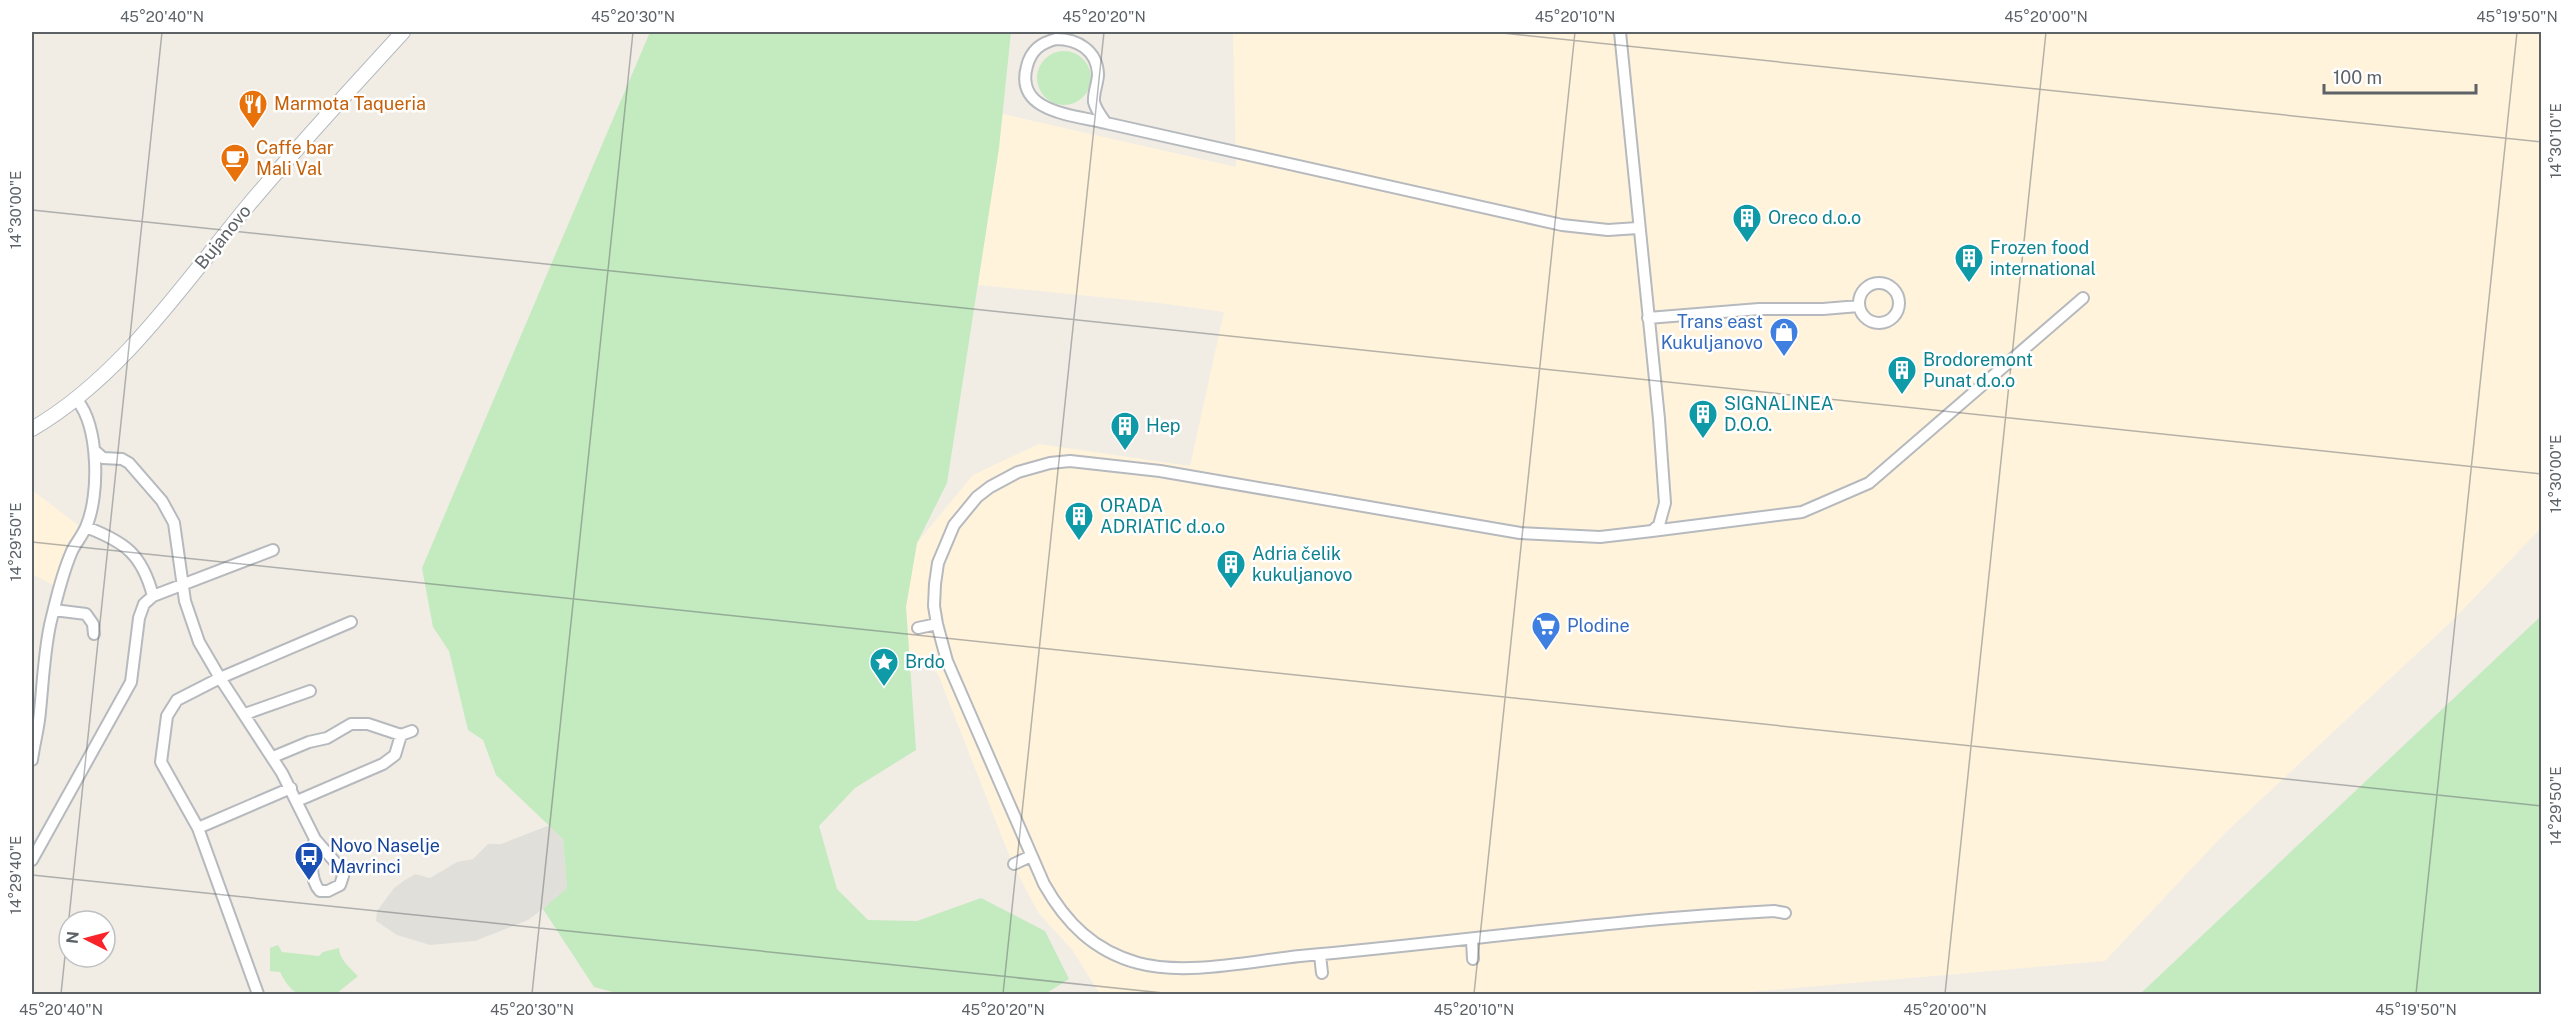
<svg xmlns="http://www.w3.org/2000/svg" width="2573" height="1026" font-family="'Public Sans',sans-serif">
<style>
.commercial{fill:#fff3dc}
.industrial{fill:#e1dfd9}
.green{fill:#c4eac0}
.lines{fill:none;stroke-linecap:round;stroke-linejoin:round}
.street-casing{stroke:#b6b9bd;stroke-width:14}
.secondary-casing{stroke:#b6bbc0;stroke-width:16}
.street{stroke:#fff;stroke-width:10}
.secondary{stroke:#fff;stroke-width:14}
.ticks{fill:none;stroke:#5d6267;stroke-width:1.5;stroke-opacity:0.45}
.labels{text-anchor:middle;stroke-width:5;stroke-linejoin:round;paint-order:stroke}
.food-label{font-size:18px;fill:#c56008;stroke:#fff;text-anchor:start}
.culture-label{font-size:18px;fill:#0d838f;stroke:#fff;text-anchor:start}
.street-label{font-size:18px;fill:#5d6267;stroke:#fff}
.shop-label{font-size:18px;fill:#366cbe;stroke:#fff;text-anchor:end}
.transit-label{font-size:18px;fill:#164399;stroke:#fff;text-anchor:start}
.neatline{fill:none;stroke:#5d6267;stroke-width:2}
.ticks-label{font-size:15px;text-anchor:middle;fill:#5d6267}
</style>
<rect width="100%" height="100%" fill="#f1ede5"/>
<path class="commercial" d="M 1233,32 L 2541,32 L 2541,528 L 2454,619 L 2225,833 L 2105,961 L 1726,994 L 1100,994 L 1073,951 L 1038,912 L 1013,865 L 938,674 L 909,652 L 906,607 L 917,543 L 973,475 L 1039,444 L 1190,466 L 1224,312 L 1159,303 L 978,285 L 1003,114 L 1236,167 Z
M 32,490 L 78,525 L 55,586 L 32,574 Z"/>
<path class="industrial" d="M 550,825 L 563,839 L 567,888 L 556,899 L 528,920 L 475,941 L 430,945 L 397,935 L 376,921 L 377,911 L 394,888 L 405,880 L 415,874 L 430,878 L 457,862 L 473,859 L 488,844 L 501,844 Z"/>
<path class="green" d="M 650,32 L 1011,32 L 999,148 L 947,483 L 917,543 L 906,607 L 916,750 L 855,788 L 819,826 L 837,889 L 868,920 L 917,921 L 981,898 L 1045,931 L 1069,979 L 1045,994 L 620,994 L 594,987 L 543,909 L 567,888 L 563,839 L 496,775 L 483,740 L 468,730 L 449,651 L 433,627 L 422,568 Z
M1037 78a27 27 0 1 1 54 0a27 27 0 1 1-54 0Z
M 2541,616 L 2541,994 L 2140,994 Z
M 278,945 L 282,952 L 319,956 L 323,952 L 339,948 C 339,959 350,968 358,976 L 336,994 C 305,995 295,1002 280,972 L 270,971 L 270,948 Z"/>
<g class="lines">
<g class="street-casing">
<path id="street" d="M 1620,32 L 1659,419 L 1665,503 L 1659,525 L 1652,531 L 1600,537 L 1520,533 L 1160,471 L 1070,461 L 1050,463 L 1018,472 L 990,487 L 977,497 L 954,525 L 938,563 L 935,584 L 934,606 L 937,624 L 947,661 L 1044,884 C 1066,923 1094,951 1138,963 C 1186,976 1251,961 1300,956 C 1458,942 1616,919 1774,911 L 1785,913
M 1056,39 C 1077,39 1097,50 1098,74 C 1098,83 1093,93 1094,102 C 1096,110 1101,116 1106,123 C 1075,115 1014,113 1027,66 C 1031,50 1041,43 1056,39 Z
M 1106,123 L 1562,225 L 1608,230 L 1638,228
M1859 303a20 20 0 1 1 40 0a20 20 0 1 1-40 0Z
M 1648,318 L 1759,309 L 1823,309 L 1859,306
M 94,450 L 103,458 L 122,459 L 129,463 L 162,501 L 174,523 L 185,601 L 199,642 L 220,678 L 282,773 L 315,839 L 341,869 L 343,876 L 340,885 L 328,891 L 320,891 C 309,880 311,853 315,839
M 86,527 C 125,542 142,554 153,596
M 1652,531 L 1802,512 L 1869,483 L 2083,298
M 54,610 L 86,614 L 93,624 L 94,634
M 918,628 L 937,624
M 245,714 L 310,691
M 273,757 L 309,742 L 327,738 L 351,724 L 368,724 L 401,735 L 412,731
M 32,760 C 34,744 39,727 40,711 C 43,682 44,654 50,625 C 56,600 62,574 72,551 C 76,543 82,536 86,527 C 100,495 99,427 77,400
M 297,801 L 383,764 L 395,755 L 401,735
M 198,828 L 291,788
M 32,860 L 131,682 L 139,618 L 144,604 L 153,596 L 273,550
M 1014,864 L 1031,856
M 1472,940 L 1473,959
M 1320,955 L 1322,973
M 258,994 L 198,828 L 161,762 L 167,716 L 177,700 L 220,678 L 351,622"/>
</g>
<g class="secondary-casing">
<path id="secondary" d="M 32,429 C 121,377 181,287 246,208 C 296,148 350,90 403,32"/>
</g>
<use href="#street" class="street"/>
<use href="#secondary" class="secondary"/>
</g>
<path class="ticks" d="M 1493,32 L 2542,142M 32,210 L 2542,474M 32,542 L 2542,806M 32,875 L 1173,994M 61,994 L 162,32M 532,994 L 633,32M 1003,994 L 1104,32M 1474,994 L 1575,32M 1945,994 L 2046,32M 2416,994 L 2517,32"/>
<defs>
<g id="restaurant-pin" transform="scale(1.5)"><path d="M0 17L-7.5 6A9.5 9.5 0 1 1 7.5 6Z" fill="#e8710a" stroke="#fff"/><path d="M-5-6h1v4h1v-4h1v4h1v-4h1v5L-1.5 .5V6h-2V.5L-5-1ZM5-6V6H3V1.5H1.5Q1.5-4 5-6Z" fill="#fff"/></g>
<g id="cafe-pin" transform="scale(1.5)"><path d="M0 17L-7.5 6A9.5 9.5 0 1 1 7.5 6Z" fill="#e8710a" stroke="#fff"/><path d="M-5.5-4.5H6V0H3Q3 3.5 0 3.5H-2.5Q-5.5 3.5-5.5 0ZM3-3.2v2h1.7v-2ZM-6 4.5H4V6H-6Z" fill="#fff"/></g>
<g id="building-pin" transform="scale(1.5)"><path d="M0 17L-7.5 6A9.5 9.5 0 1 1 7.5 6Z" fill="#0f9aa8" stroke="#fff"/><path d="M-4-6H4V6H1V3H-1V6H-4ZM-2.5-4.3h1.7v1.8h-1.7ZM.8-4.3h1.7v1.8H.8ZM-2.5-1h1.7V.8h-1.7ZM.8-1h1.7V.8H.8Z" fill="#fff"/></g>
<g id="shop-pin" transform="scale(1.5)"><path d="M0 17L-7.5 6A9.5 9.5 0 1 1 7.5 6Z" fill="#3f7fe0" stroke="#fff"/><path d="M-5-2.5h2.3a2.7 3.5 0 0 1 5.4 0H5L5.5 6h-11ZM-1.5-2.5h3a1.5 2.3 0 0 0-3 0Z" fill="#fff"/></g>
<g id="supermarket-pin" transform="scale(1.5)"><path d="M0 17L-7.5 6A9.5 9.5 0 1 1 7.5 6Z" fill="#3f7fe0" stroke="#fff"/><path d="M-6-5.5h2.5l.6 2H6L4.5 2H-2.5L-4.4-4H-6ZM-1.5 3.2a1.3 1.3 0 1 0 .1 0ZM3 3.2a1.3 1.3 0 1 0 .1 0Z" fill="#fff"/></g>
<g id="sight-pin" transform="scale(1.5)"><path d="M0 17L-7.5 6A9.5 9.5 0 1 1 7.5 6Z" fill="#0f9aa8" stroke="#fff"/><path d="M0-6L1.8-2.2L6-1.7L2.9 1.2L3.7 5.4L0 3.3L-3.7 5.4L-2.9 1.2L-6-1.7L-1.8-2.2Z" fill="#fff"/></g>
<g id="bus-pin" transform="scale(1.5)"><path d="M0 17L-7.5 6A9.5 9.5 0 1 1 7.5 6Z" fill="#1a4fb4" stroke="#fff"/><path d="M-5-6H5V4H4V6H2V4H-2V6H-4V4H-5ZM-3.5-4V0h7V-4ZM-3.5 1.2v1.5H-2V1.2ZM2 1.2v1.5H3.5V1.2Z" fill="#fff"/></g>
</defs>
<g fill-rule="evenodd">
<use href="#restaurant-pin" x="253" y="104"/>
<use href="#cafe-pin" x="235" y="158"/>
<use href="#building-pin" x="1747" y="218"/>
<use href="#building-pin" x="1969" y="258"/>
<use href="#shop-pin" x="1784" y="332"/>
<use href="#building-pin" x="1902" y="370"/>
<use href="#building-pin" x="1703" y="414"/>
<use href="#building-pin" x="1125" y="426"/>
<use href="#building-pin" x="1079" y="516"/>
<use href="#building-pin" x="1231" y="564"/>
<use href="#supermarket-pin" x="1546" y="626"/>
<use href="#sight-pin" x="884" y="662"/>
<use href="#bus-pin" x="309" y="856"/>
</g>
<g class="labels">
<g class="food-label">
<text x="274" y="110">Marmota Taqueria</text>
<text x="256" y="154">Caffe bar<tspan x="256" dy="21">Mali Val</tspan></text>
</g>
<g class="culture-label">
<text x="1768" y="224">Oreco d.o.o</text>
<text x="1990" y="254">Frozen food<tspan x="1990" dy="21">international</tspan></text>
<text x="1923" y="366">Brodoremont<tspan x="1923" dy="21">Punat d.o.o</tspan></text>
<text x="1724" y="410">SIGNALINEA<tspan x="1724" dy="21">D.O.O.</tspan></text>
<text x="1146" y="432">Hep</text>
<text x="1100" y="512">ORADA<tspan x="1100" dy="21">ADRIATIC d.o.o</tspan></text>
<text x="1252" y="560">Adria čelik<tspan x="1252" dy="21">kukuljanovo</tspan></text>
<text x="905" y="668">Brdo</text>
</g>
<g class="street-label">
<text transform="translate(223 237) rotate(-51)" y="6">Bujanovo</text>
</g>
<g class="shop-label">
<text x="1763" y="328">Trans east<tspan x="1763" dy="21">Kukuljanovo</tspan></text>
<text x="1567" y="632" text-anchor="start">Plodine</text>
</g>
<g class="transit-label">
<text x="330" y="852">Novo Naselje<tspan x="330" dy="21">Mavrinci</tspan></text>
</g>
</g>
<rect width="2573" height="1026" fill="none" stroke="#ffffff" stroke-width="66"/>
<g transform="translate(87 939) rotate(276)"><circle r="28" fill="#ffffff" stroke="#bec0c2" stroke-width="1.5"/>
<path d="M0-4.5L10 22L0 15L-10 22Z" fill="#f92329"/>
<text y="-9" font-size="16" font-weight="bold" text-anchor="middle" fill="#5d6267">N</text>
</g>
<path d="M2324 84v9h152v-9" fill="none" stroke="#5d6267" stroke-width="3"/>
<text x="2333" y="84" font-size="18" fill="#5d6267" stroke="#ffffff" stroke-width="4.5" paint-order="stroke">100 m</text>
<rect x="33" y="33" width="2507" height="960" class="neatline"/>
<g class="ticks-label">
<text x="162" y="22">45°20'40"N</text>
<text x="633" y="22">45°20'30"N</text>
<text x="1104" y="22">45°20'20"N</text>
<text x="1575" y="22">45°20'10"N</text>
<text x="2046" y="22">45°20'00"N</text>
<text x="2517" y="22">45°19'50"N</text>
<text transform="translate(2556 141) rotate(-90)" y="5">14°30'10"E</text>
<text transform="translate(16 210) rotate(-90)" y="5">14°30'00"E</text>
<text transform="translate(2556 474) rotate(-90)" y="5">14°30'00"E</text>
<text transform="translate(16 542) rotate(-90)" y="5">14°29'50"E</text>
<text transform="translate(2556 806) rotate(-90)" y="5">14°29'50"E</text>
<text transform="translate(16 875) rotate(-90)" y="5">14°29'40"E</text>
<text x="61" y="1015">45°20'40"N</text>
<text x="532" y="1015">45°20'30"N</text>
<text x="1003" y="1015">45°20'20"N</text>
<text x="1474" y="1015">45°20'10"N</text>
<text x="1945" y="1015">45°20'00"N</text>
<text x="2416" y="1015">45°19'50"N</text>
</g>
</svg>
